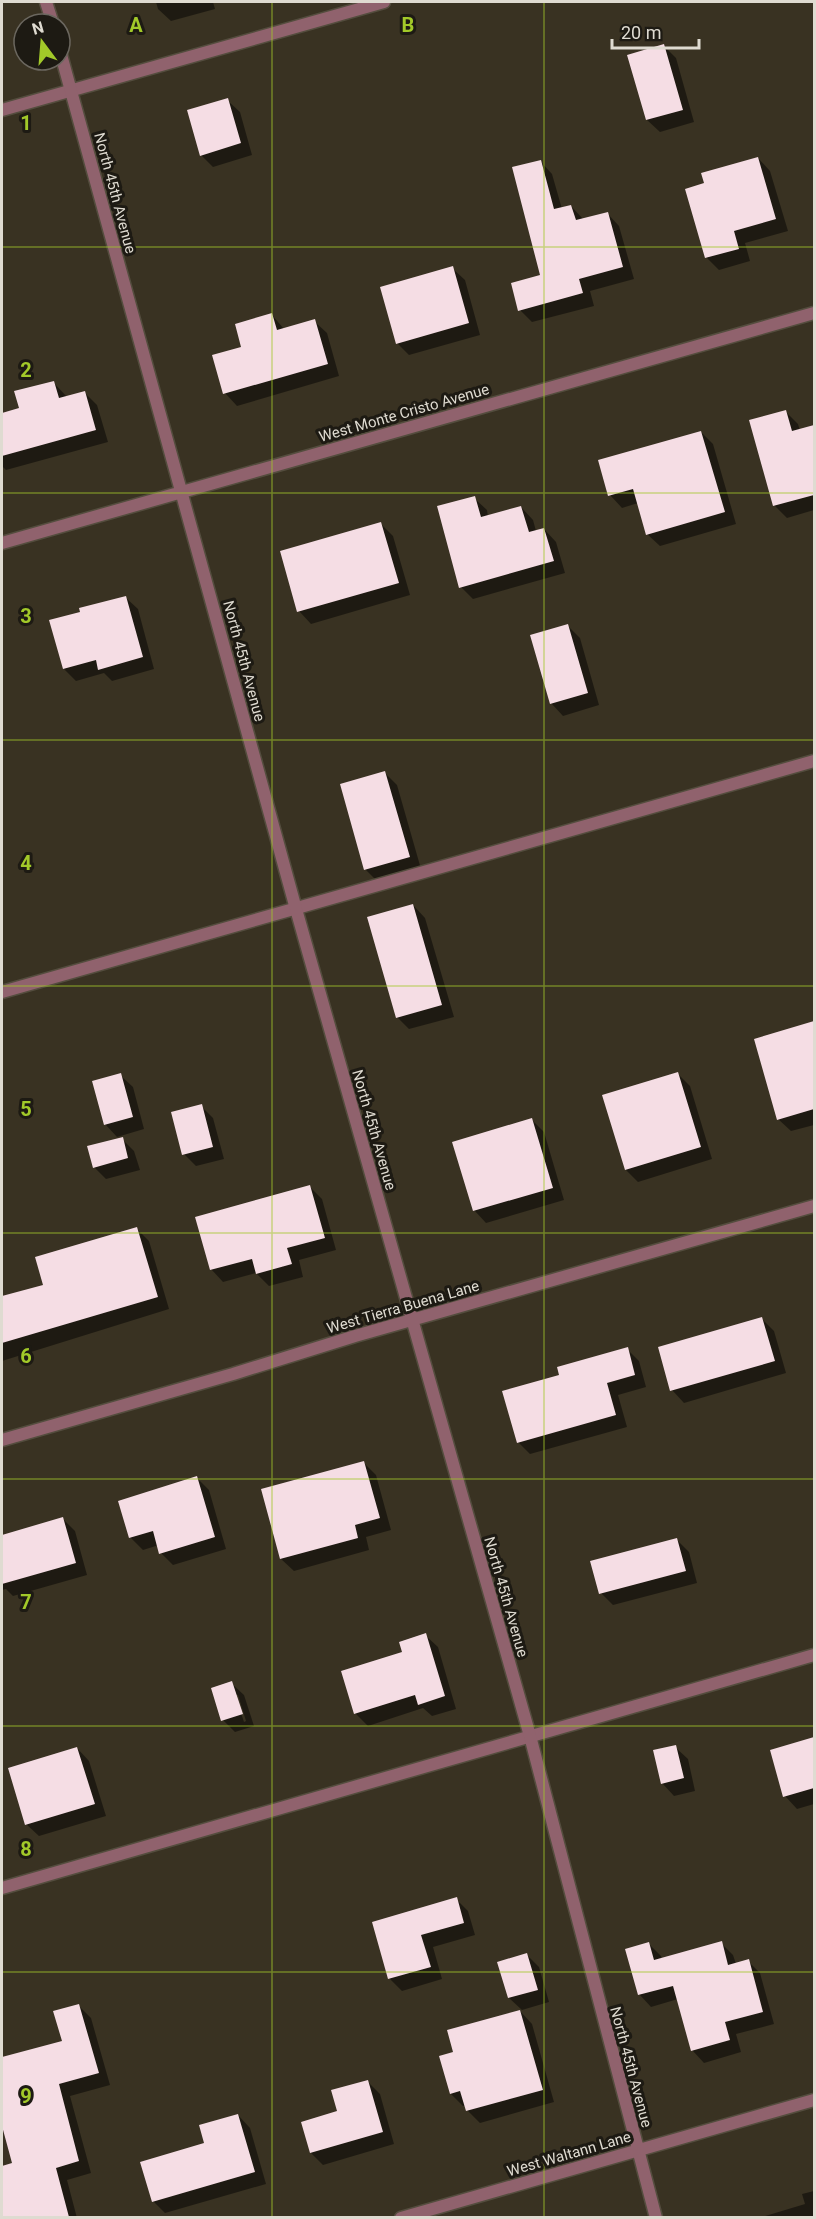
<svg xmlns="http://www.w3.org/2000/svg" width="816" height="2219" font-family="Roboto,sans-serif">
<style>
.shadow{fill:#0007;fill-rule:evenodd}
.building{fill:#f5dde4}
.lines{fill:none;stroke-linecap:round;stroke-linejoin:round}
.lane-casing{stroke:#544d3e;stroke-width:15}
.street-casing{stroke:#544d3e;stroke-width:15}
.lane{stroke:#90626d;stroke-width:12}
.street{stroke:#90626d;stroke-width:12}
.grid{fill:none;stroke:#a2c929;stroke-width:1.5;stroke-opacity:0.55}
.labels{text-anchor:middle;stroke-width:6;stroke-linejoin:round;paint-order:stroke}
.street-label{font-size:15px;fill:#dfdbd1;stroke:#1d1a13}
.grid-label{font-size:20px;text-anchor:middle;font-weight:bold;fill:#a2c929;stroke:#1d1a13;stroke-width:6;stroke-linejoin:round;paint-order:stroke}
</style>
<rect width="100%" height="100%" fill="#393222"/>
<path class="shadow" d="M 156,2 L 213,2 L 215,9 L 171,21 L 158,9 Z
M 664,46 L 676,58 L 694,122 L 660,132 L 647,120 L 629,56 Z
M 227,100 L 240,112 L 252,155 L 213,167 L 201,155 Z
M 758,158 L 770,171 L 788,231 L 745,243 L 750,261 L 719,270 L 707,258 L 687,190 L 706,184 Z
M 540,161 L 552,174 L 562,209 L 571,206 L 583,219 L 607,213 L 619,226 L 634,279 L 590,291 L 594,306 L 532,322 L 520,310 L 542,276 Z
M 452,268 L 465,280 L 480,335 L 409,355 L 397,343 Z
M 272,315 L 284,329 L 314,321 L 327,333 L 339,376 L 237,406 L 225,393 L 243,348 Z
M 54,383 L 67,397 L 85,393 L 97,405 L 108,442 L 6,470 L 2,466 L 2,415 L 21,410 Z
M 785,411 L 798,424 L 800,431 L 814,427 L 814,510 L 787,518 L 775,506 L 751,421 Z
M 701,432 L 713,444 L 736,524 L 660,546 L 647,534 L 638,503 L 622,508 L 610,495 Z
M 474,498 L 487,510 L 488,517 L 521,507 L 533,520 L 536,531 L 544,529 L 556,542 L 565,573 L 473,599 L 461,587 Z
M 381,524 L 393,536 L 410,595 L 311,624 L 299,611 Z
M 125,597 L 138,609 L 154,669 L 112,681 L 104,673 L 76,681 L 64,669 L 82,613 Z
M 567,625 L 580,638 L 599,705 L 563,716 L 551,703 Z
M 385,773 L 397,785 L 421,869 L 378,882 L 365,869 Z
M 413,905 L 425,918 L 454,1017 L 409,1029 L 397,1017 Z
M 814,1023 L 814,1125 L 791,1131 L 778,1119 L 756,1040 Z
M 677,1073 L 690,1086 L 712,1159 L 638,1182 L 626,1170 L 603,1096 Z
M 120,1075 L 133,1087 L 144,1129 L 117,1137 L 105,1124 Z
M 201,1106 L 213,1118 L 224,1159 L 196,1166 L 184,1154 Z
M 532,1120 L 544,1132 L 564,1200 L 486,1223 L 474,1210 Z
M 122,1139 L 134,1151 L 140,1170 L 106,1179 L 94,1167 Z
M 310,1187 L 322,1199 L 336,1250 L 299,1260 L 303,1277 L 269,1286 L 256,1273 L 223,1282 L 211,1269 Z
M 137,1229 L 149,1241 L 169,1309 L 2,1361 L 2,1298 L 45,1286 Z
M 762,1319 L 774,1331 L 786,1373 L 684,1403 L 672,1390 Z
M 627,1349 L 639,1361 L 646,1387 L 618,1395 L 627,1427 L 530,1454 L 518,1442 L 561,1377 Z
M 364,1463 L 376,1475 L 391,1530 L 366,1537 L 369,1550 L 294,1571 L 281,1559 Z
M 197,1478 L 209,1490 L 226,1549 L 173,1565 L 161,1553 L 159,1545 L 143,1550 L 131,1538 L 120,1502 Z
M 63,1519 L 75,1531 L 87,1575 L 13,1596 L 6,1589 L 2,1590 L 2,1536 Z
M 676,1539 L 689,1552 L 697,1583 L 613,1605 L 601,1593 Z
M 425,1635 L 438,1647 L 456,1709 L 432,1716 L 423,1708 L 368,1726 L 355,1713 L 404,1653 Z
M 231,1683 L 244,1695 L 254,1726 L 235,1732 L 223,1720 ZM 235,1695 L 238,1695 L 246,1721 L 244,1722 Z
M 814,1739 L 814,1804 L 797,1809 L 785,1796 L 772,1751 Z
M 675,1747 L 688,1759 L 695,1791 L 674,1796 L 662,1783 Z
M 77,1748 L 89,1761 L 106,1816 L 39,1836 L 26,1824 Z
M 456,1899 L 468,1911 L 475,1935 L 433,1947 L 442,1979 L 402,1991 L 390,1979 L 374,1923 Z
M 721,1943 L 733,1955 L 736,1964 L 748,1961 L 760,1973 L 774,2024 L 736,2034 L 741,2052 L 704,2063 L 692,2050 L 678,1999 L 651,2007 L 639,1994 L 649,1944 L 661,1956 L 662,1960 Z
M 527,1955 L 539,1967 L 549,2002 L 522,2010 L 509,1998 Z
M 78,2005 L 91,2018 L 110,2085 L 70,2096 L 91,2173 L 67,2180 L 77,2218 L 2,2218 L 2,2168 L 14,2165 L 2,2120 L 2,2059 L 63,2042 Z
M 520,2011 L 532,2024 L 554,2102 L 480,2123 L 468,2111 L 466,2105 L 463,2106 L 451,2094 L 455,2053 Z
M 368,2082 L 380,2094 L 394,2144 L 323,2165 L 311,2153 L 339,2112 Z
M 238,2115 L 250,2128 L 266,2184 L 165,2213 L 153,2201 L 206,2144 Z
M 814,2191 L 814,2218 L 759,2218 L 805,2204 L 802,2194 Z"/>
<path class="building" d="M 664,44 L 683,110 L 646,120 L 627,55 Z
M 228,98 L 241,143 L 200,156 L 187,110 Z
M 758,157 L 776,219 L 734,231 L 739,249 L 705,258 L 685,189 L 704,183 L 701,173 Z
M 541,160 L 554,209 L 571,205 L 576,220 L 608,212 L 623,267 L 579,279 L 583,293 L 518,311 L 511,283 L 540,275 L 512,167 Z
M 453,266 L 469,323 L 396,344 L 380,287 Z
M 272,313 L 277,330 L 315,319 L 328,364 L 223,394 L 212,355 L 241,347 L 235,324 Z
M 54,381 L 59,398 L 85,391 L 96,430 L 2,456 L 2,413 L 19,408 L 14,391 Z
M 786,410 L 792,431 L 814,425 L 814,495 L 773,506 L 749,420 Z
M 701,431 L 725,512 L 646,535 L 633,489 L 608,496 L 598,460 Z
M 475,496 L 481,517 L 521,506 L 529,532 L 544,528 L 554,561 L 459,588 L 437,506 Z
M 381,522 L 399,583 L 297,612 L 280,551 Z
M 126,596 L 143,657 L 98,670 L 96,660 L 63,669 L 49,620 L 80,612 L 79,608 Z
M 568,624 L 588,693 L 550,704 L 530,635 Z
M 385,771 L 410,857 L 364,870 L 340,784 Z
M 413,904 L 442,1005 L 396,1018 L 367,917 Z
M 814,1021 L 814,1109 L 777,1120 L 754,1039 Z
M 678,1072 L 701,1147 L 625,1170 L 602,1095 Z
M 121,1073 L 133,1117 L 104,1125 L 92,1081 Z
M 202,1104 L 213,1147 L 182,1155 L 171,1112 Z
M 532,1118 L 553,1188 L 473,1211 L 452,1142 Z
M 123,1137 L 128,1158 L 93,1168 L 87,1146 Z
M 310,1185 L 325,1238 L 287,1248 L 292,1264 L 256,1274 L 252,1259 L 210,1270 L 195,1217 Z
M 137,1227 L 158,1297 L 2,1343 L 2,1296 L 43,1285 L 35,1257 Z
M 762,1317 L 775,1361 L 670,1391 L 658,1347 Z
M 628,1347 L 635,1375 L 607,1383 L 616,1415 L 517,1443 L 502,1391 L 559,1375 L 557,1367 Z
M 364,1461 L 380,1518 L 355,1525 L 358,1538 L 280,1559 L 261,1489 Z
M 197,1476 L 215,1537 L 159,1554 L 153,1531 L 129,1538 L 118,1501 Z
M 63,1517 L 76,1563 L 2,1584 L 2,1535 Z
M 677,1538 L 686,1571 L 599,1594 L 590,1561 Z
M 426,1633 L 445,1696 L 418,1705 L 415,1695 L 354,1714 L 341,1671 L 402,1652 L 399,1642 Z
M 232,1681 L 243,1714 L 221,1721 L 211,1688 Z
M 814,1737 L 814,1788 L 783,1797 L 770,1750 Z
M 676,1745 L 684,1778 L 661,1784 L 653,1750 Z
M 77,1747 L 95,1804 L 25,1825 L 8,1768 Z
M 457,1897 L 464,1923 L 421,1935 L 431,1967 L 388,1979 L 372,1922 Z
M 722,1941 L 728,1965 L 749,1959 L 763,2012 L 725,2022 L 730,2040 L 691,2051 L 673,1986 L 638,1995 L 625,1949 L 649,1942 L 654,1960 Z
M 527,1953 L 538,1990 L 508,1998 L 497,1962 Z
M 79,2004 L 99,2073 L 59,2084 L 79,2161 L 56,2168 L 69,2217 L 2,2217 L 2,2166 L 12,2163 L 2,2126 L 2,2057 L 62,2041 L 53,2011 Z
M 520,2010 L 543,2090 L 466,2111 L 460,2091 L 450,2094 L 439,2056 L 453,2052 L 447,2030 Z
M 368,2080 L 383,2132 L 310,2153 L 301,2122 L 337,2111 L 331,2090 Z
M 238,2114 L 255,2172 L 152,2202 L 140,2162 L 204,2143 L 199,2125 Z"/>
<g class="lines">
<g class="lane-casing">
<path id="lane" d="M 2,110 L 384,2
M 2,992 L 814,761
M 2,1888 L 814,1655"/>
</g>
<g class="street-casing">
<path id="street" d="M 46,2 L 53,24
M 60,51 L 296,909 L 530,1736 L 656,2218
M 2,543 L 814,313
M 2,1440 L 233,1374 L 355,1336 L 814,1206
M 401,2218 L 814,2100"/>
</g>
<use href="#lane" class="lane"/>
<use href="#street" class="street"/>
</g>
<path class="grid" d="M 272,2 L 272,2218M 544,2 L 544,2218M 2,247 L 814,247M 2,493 L 814,493M 2,740 L 814,740M 2,986 L 814,986M 2,1233 L 814,1233M 2,1479 L 814,1479M 2,1726 L 814,1726M 2,1972 L 814,1972"/>
<g class="labels">
<g class="street-label">
<text transform="translate(115 193) rotate(75)" y="5">North 45th Avenue</text>
<text transform="translate(404 413) rotate(-16)" y="5">West Monte Cristo Avenue</text>
<text transform="translate(244 661) rotate(75)" y="5">North 45th Avenue</text>
<text transform="translate(374 1130) rotate(74)" y="5">North 45th Avenue</text>
<text transform="translate(403 1307) rotate(-16)" y="5">West Tierra Buena Lane</text>
<text transform="translate(506 1597) rotate(74)" y="5">North 45th Avenue</text>
<text transform="translate(631 2067) rotate(75)" y="5">North 45th Avenue</text>
<text transform="translate(569 2154) rotate(-16)" y="5">West Waltann Lane</text>
</g>
</g>
<g class="grid-label">
<text x="136" y="32">A</text>
<text x="408" y="32">B</text>
<text x="26" y="130">1</text>
<text x="26" y="377">2</text>
<text x="26" y="623">3</text>
<text x="26" y="870">4</text>
<text x="26" y="1116">5</text>
<text x="26" y="1363">6</text>
<text x="26" y="1609">7</text>
<text x="26" y="1856">8</text>
<text x="26" y="2103">9</text>
</g>
<rect width="816" height="2219" fill="none" stroke="#dfdbd1" stroke-width="6"/>
<g transform="translate(42 42) rotate(344)"><circle r="28" fill="#1d1a13" stroke="#6b675f" stroke-width="1.5"/>
<path d="M0-4.5L10 22L0 15L-10 22Z" fill="#a2c929"/>
<text y="-9" font-size="16" font-weight="bold" text-anchor="middle" fill="#dfdbd1">N</text>
</g>
<path d="M612 39v9h87v-9" fill="none" stroke="#dfdbd1" stroke-width="3"/>
<text x="621" y="39" font-size="18" fill="#dfdbd1" stroke="#1d1a13" stroke-width="4.5" paint-order="stroke">20 m</text>
</svg>
